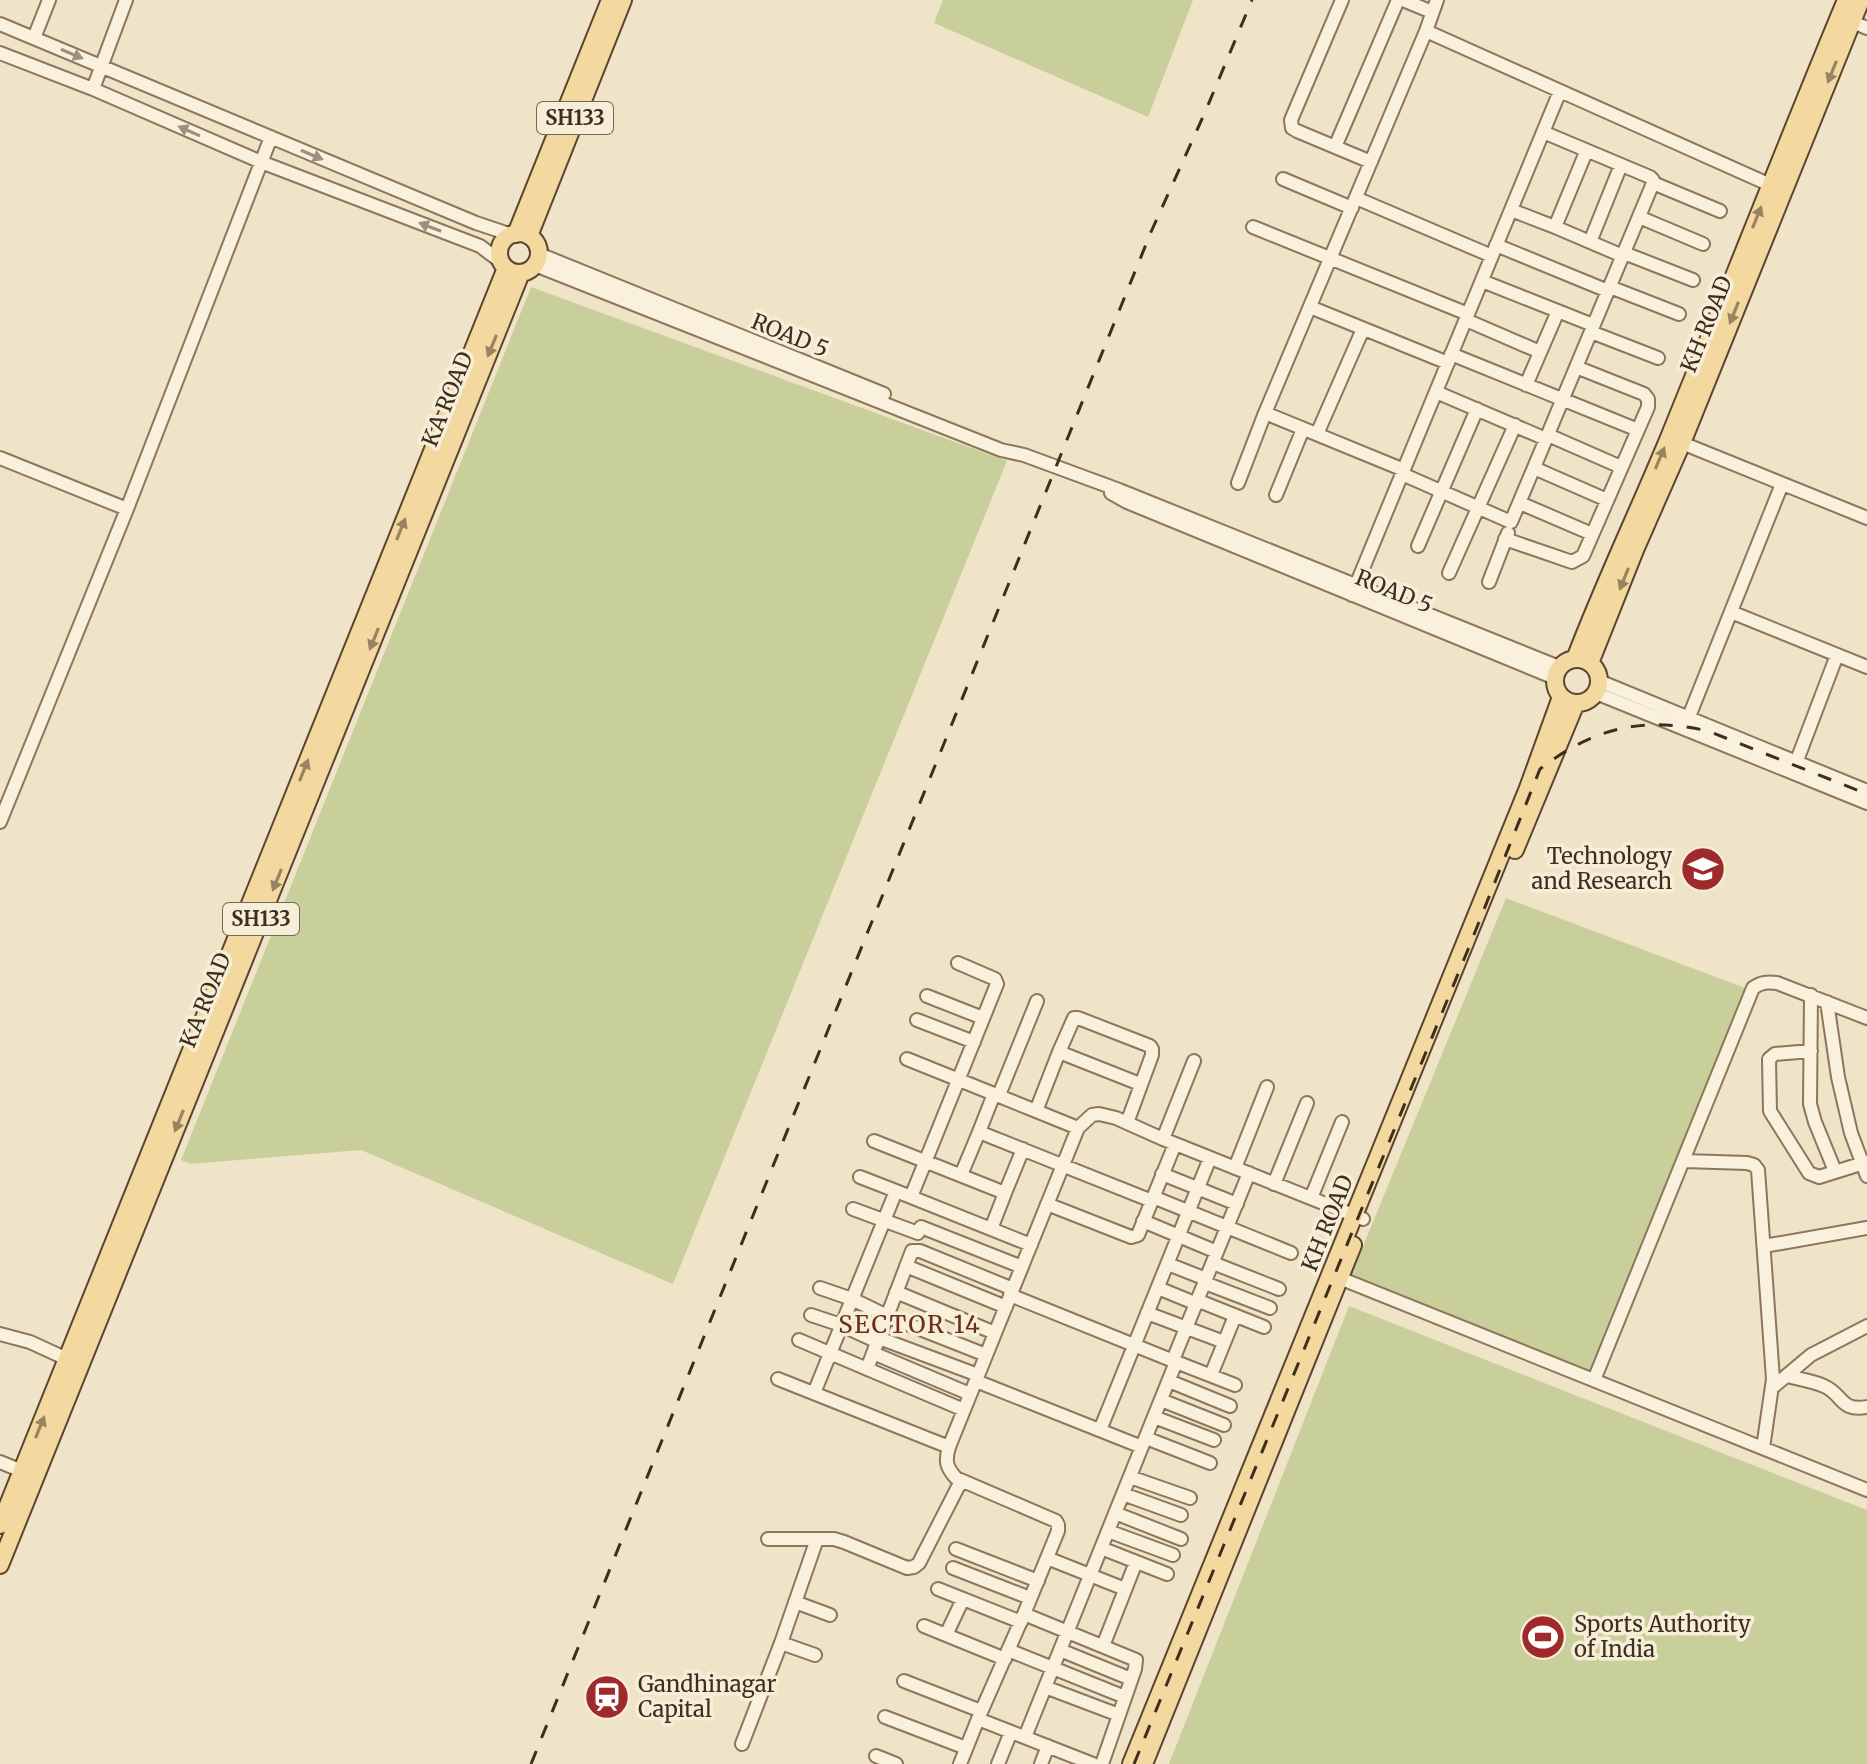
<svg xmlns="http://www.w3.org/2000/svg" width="1867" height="1764" font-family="Merriweather,serif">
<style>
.green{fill:#c9cf9b}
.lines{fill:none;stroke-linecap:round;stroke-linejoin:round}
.minor-casing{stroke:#8d765c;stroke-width:16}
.major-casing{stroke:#5b4430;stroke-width:20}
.minor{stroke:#faf1dc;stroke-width:12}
.major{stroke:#f3d9a0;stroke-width:16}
.rail{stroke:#3d2e20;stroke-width:3;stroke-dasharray:14 14;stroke-linecap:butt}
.oneway{fill:#9c907e}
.oneway2{fill:#988460}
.labels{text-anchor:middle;stroke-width:7;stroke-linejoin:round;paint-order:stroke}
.shield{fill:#f7eed8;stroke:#756857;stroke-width:2}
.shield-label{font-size:20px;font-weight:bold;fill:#3d2e20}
.street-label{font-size:22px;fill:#3d2e20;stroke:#f7eed8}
.poi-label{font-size:22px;fill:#3d2e20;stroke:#f7eed8;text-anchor:start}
.neighbourhood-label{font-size:24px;letter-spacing:2px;fill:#6b2e1e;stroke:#f7eed8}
</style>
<rect width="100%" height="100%" fill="#f0e4c8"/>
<path class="green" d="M 943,0 L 1193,0 L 1148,117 L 934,23 Z
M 531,287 L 1007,461 L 673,1284 L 361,1150 L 190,1164 L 181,1160 Z
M 1506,898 L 1745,988 L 1594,1365 L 1583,1378 L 1348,1283 Z
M 1349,1306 L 1867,1510 L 1867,1764 L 1169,1764 Z"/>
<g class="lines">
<g class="minor-casing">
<path id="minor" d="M 1342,0 L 1291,120 L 1292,128 L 1297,131 L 1371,162
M 1403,0 L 1432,12
M 1437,0 L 1426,31 L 1777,188
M 1845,19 L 1867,28
M 0,24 L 476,223 L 512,235
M 34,38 L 49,0
M 0,53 L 93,89 L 261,162 L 480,246 L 500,261
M 93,89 L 126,0
M 1543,132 L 1650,177 L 1653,180 L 1653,183
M 1335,147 L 1398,0
M 1283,179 L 1352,208
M 1356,198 L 1492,256
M 1511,210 L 1555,227 L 1623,256
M 1639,217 L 1703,244
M 1253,227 L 1468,314
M 1555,227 L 1586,152
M 1590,242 L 1621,165
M 1496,245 L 1608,291
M 1624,253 L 1693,280
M 539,254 L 884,394
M 535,265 L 1001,450 L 1024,455 L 1119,490 L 1559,667
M 1482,281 L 1593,325
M 1610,287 L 1679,314
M 1310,307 L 1448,363
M 1466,320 L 1540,352
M 1591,332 L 1658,358
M 1451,354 L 1638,430
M 1526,385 L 1558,311
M 1265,413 L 1426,31
M 1317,434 L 1363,329
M 1548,435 L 1621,467
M 1546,439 L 1653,183 L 1720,211
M 1682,443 L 1867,518
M 0,458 L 127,509
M 1534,468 L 1607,500
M 1402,474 L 1511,522 L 1546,439 L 1436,392
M 1238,483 L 1265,413 L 1404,470
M 1111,493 L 1127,502 L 1555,678
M 1276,495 L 1303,429
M 1520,503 L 1592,534
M 1505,539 L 1572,562 L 1583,556 L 1648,407 L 1648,399 L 1644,394 L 1576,367
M 1418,546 L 1477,409
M 1449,573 L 1515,425
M 1489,582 L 1508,533
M 1352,595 L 1560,91
M 1731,612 L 1867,667
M 1599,681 L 1867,791
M 1596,693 L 1867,803
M 1688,719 L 1782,484
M 1796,763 L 1837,655
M 0,822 L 127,509 L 271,137
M 1811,995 L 1810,1104 L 1815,1122 L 1835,1171
M 927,996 L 983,1018
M 1827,1002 L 1838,1077 L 1851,1133 L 1867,1176
M 917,1020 L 974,1042
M 1811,1051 L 1775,1054 L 1769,1059 L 1770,1111 L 1809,1173 L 1819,1177 L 1867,1162
M 1059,1052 L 1036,1111 L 1078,1128
M 907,1059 L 994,1094
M 999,1095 L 1037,1001
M 1036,1111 L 994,1094 L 979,1132 L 1152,1201
M 1127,1123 L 1152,1055 L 1152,1049 L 1150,1046 L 1078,1018 L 1074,1018 L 1059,1052 L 1140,1084
M 1163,1139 L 1194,1061
M 874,1141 L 1005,1193 L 991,1229
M 1684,1161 L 1747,1163 L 1754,1165 L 1758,1170 L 1773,1379 L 1763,1448
M 1235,1168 L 1267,1087
M 1162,1174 L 1237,1204
M 961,1175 L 979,1132
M 860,1177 L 896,1191
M 1274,1184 L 1307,1103
M 1005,1193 L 1023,1149
M 911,1197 L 997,984 L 995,979 L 958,963
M 1153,1197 L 1291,1253
M 1311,1198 L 1342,1122
M 1047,1204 L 1131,1237 L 1138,1235 L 1175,1144
M 853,1209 L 918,1233
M 1143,1221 L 1217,1252
M 921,1227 L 1022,1267
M 1764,1246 L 1867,1228
M 1213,1263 L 1279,1289
M 1168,1264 L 1206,1279
M 906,1266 L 1006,1307
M 1332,1275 L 1867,1490
M 1205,1283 L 1270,1308
M 820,1288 L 852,1299 L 887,1316 L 986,1355
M 1158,1288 L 1197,1304
M 896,1292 L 995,1333
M 1010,1295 L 1176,1362
M 1199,1301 L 1264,1327
M 1147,1313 L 1224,1342
M 811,1315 L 841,1325 L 878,1342
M 0,1334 L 30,1342 L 67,1359
M 879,1338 L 978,1375
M 799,1340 L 964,1410
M 873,1353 L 970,1394
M 1173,1360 L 1249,1173
M 867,1369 L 912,1251 L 920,1251 L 1013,1289
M 1211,1375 L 1235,1316
M 1787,1376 C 1799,1379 1813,1381 1824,1386 C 1843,1394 1840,1412 1867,1407
M 778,1379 L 949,1447
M 1594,1380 L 1753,988 C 1761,982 1768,982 1777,983 L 1867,1018
M 976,1381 L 1142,1447
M 1169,1381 L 1230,1406
M 1773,1387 L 1811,1355 L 1867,1326
M 814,1393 L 896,1191 L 1031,1245
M 1161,1400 L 1224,1425
M 1154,1417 L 1214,1440
M 1100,1430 L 1210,1158
M 1146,1438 L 1210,1463
M 0,1462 L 27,1473
M 1130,1477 L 1190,1498
M 1123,1494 L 1181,1515
M 1115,1513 L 1181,1539
M 1108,1531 L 1173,1555
M 768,1539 L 834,1539 L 844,1542 L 907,1568 L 914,1567 L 919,1563 L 961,1481
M 1101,1548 L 1167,1574
M 956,1549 L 1038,1581
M 1047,1558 L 1125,1589
M 953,1568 L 1030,1598
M 938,1589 L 1021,1622
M 795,1602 L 830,1615
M 1024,1614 L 1136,1660 L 1135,1669 L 1102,1764
M 924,1626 L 1005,1659
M 946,1635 L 963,1599
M 781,1643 L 815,1655
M 1103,1646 L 1136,1562
M 1008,1650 L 1125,1697
M 1060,1650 L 1131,1679
M 904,1681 L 981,1711
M 1045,1687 L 1119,1715
M 885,1717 L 966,1748
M 1025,1737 L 1176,1362 L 1235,1385
M 742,1744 L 781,1643 L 817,1539
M 876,1756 L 896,1764
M 960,1764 L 978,1719
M 998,1764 L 1011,1732
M 1041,1764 L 1048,1746
M 1093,1764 L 978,1719 L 1024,1614 L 1058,1531 L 1058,1525 L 1056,1521 L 956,1478 C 946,1467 945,1461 949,1447 L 1078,1128 L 1092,1115 L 1099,1114 L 1116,1118 L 1163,1139 L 1363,1219"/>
</g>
<g class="major-casing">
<path id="major" d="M499 253a20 20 0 1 1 40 0a20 20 0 1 1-40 0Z
M 516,234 L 610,0
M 529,236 L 623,0
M1555 681a22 22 0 1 1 44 0a22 22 0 1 1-44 0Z
M 1575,659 C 1604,583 1639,510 1670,435 C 1729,290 1786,144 1846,0
M 1590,663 L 1635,550 L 1682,443 L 1861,0
M 1515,850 L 1576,703
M 0,1525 L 506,268
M 0,1565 L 521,273
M 1131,1764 L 1528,788 L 1561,697
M 1144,1764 L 1353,1245"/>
</g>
<use href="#minor" class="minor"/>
<use href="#major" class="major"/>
<path class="rail" d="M 531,1764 L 1151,232 L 1206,110 L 1252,0
M 1134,1764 L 1467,952 L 1540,769 C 1593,728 1642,716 1708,731 L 1867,794"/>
</g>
<defs><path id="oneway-solid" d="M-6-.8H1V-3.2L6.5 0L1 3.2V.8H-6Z" transform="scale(2)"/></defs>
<g class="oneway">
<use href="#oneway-solid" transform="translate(72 54) rotate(23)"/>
<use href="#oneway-solid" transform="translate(189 131) rotate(-156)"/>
<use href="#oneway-solid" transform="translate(312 155) rotate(23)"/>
<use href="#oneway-solid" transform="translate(430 227) rotate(-159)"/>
</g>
<g class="oneway2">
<use href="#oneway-solid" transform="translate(1832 72) rotate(112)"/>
<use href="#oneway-solid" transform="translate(1757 217) rotate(-68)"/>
<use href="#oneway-solid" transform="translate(1734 313) rotate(112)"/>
<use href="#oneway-solid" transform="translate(492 346) rotate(112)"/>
<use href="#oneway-solid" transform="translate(1660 458) rotate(-67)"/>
<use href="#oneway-solid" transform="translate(401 529) rotate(-68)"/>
<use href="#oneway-solid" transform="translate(1624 579) rotate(112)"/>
<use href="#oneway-solid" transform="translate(374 639) rotate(112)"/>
<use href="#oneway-solid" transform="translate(304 770) rotate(-68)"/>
<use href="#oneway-solid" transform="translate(277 880) rotate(112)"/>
<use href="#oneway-solid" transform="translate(179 1121) rotate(112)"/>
<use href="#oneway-solid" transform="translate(40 1427) rotate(-68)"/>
</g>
<defs>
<g id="university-disc" transform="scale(2.3)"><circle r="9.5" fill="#9e2a2b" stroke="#f7eed8"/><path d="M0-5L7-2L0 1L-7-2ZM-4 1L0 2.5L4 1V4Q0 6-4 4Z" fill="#fff"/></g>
<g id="stadium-disc" transform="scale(2.3)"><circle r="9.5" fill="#9e2a2b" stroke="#f7eed8"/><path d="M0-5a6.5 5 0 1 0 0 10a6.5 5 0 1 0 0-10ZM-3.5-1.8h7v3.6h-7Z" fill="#fff"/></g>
<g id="station-disc" transform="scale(2.3)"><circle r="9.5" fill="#9e2a2b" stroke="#f7eed8"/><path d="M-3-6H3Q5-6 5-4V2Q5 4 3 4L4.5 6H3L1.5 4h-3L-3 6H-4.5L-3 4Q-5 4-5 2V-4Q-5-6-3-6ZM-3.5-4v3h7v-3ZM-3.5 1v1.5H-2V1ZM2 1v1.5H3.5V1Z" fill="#fff"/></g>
</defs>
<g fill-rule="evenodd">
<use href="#university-disc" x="1703" y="869"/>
<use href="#stadium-disc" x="1543" y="1637"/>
<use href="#station-disc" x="607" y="1697"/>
</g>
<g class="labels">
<g class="shield">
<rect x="537" y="102" width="76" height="32" rx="6"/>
<rect x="223" y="903" width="76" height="32" rx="6"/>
</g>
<g class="shield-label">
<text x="575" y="125">SH133</text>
<text x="261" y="926">SH133</text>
</g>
<g class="street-label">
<text transform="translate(1706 324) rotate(-68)" y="8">KH ROAD</text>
<text transform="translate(790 335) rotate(22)" y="8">ROAD 5</text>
<text transform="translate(447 399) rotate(-68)" y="8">KA ROAD</text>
<text transform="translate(1394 591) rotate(22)" y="8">ROAD 5</text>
<text transform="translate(205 1000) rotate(-68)" y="8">KA ROAD</text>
<text transform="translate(1327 1223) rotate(-68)" y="8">KH ROAD</text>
</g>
<g class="poi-label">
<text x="1672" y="864" text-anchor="end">Technology<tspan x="1672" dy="25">and Research</tspan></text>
<text x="1574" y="1632">Sports Authority<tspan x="1574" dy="25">of India</tspan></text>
<text x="638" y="1692">Gandhinagar<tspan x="638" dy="25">Capital</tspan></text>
</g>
<g class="neighbourhood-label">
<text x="910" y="1333">SECTOR 14</text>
</g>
</g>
</svg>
